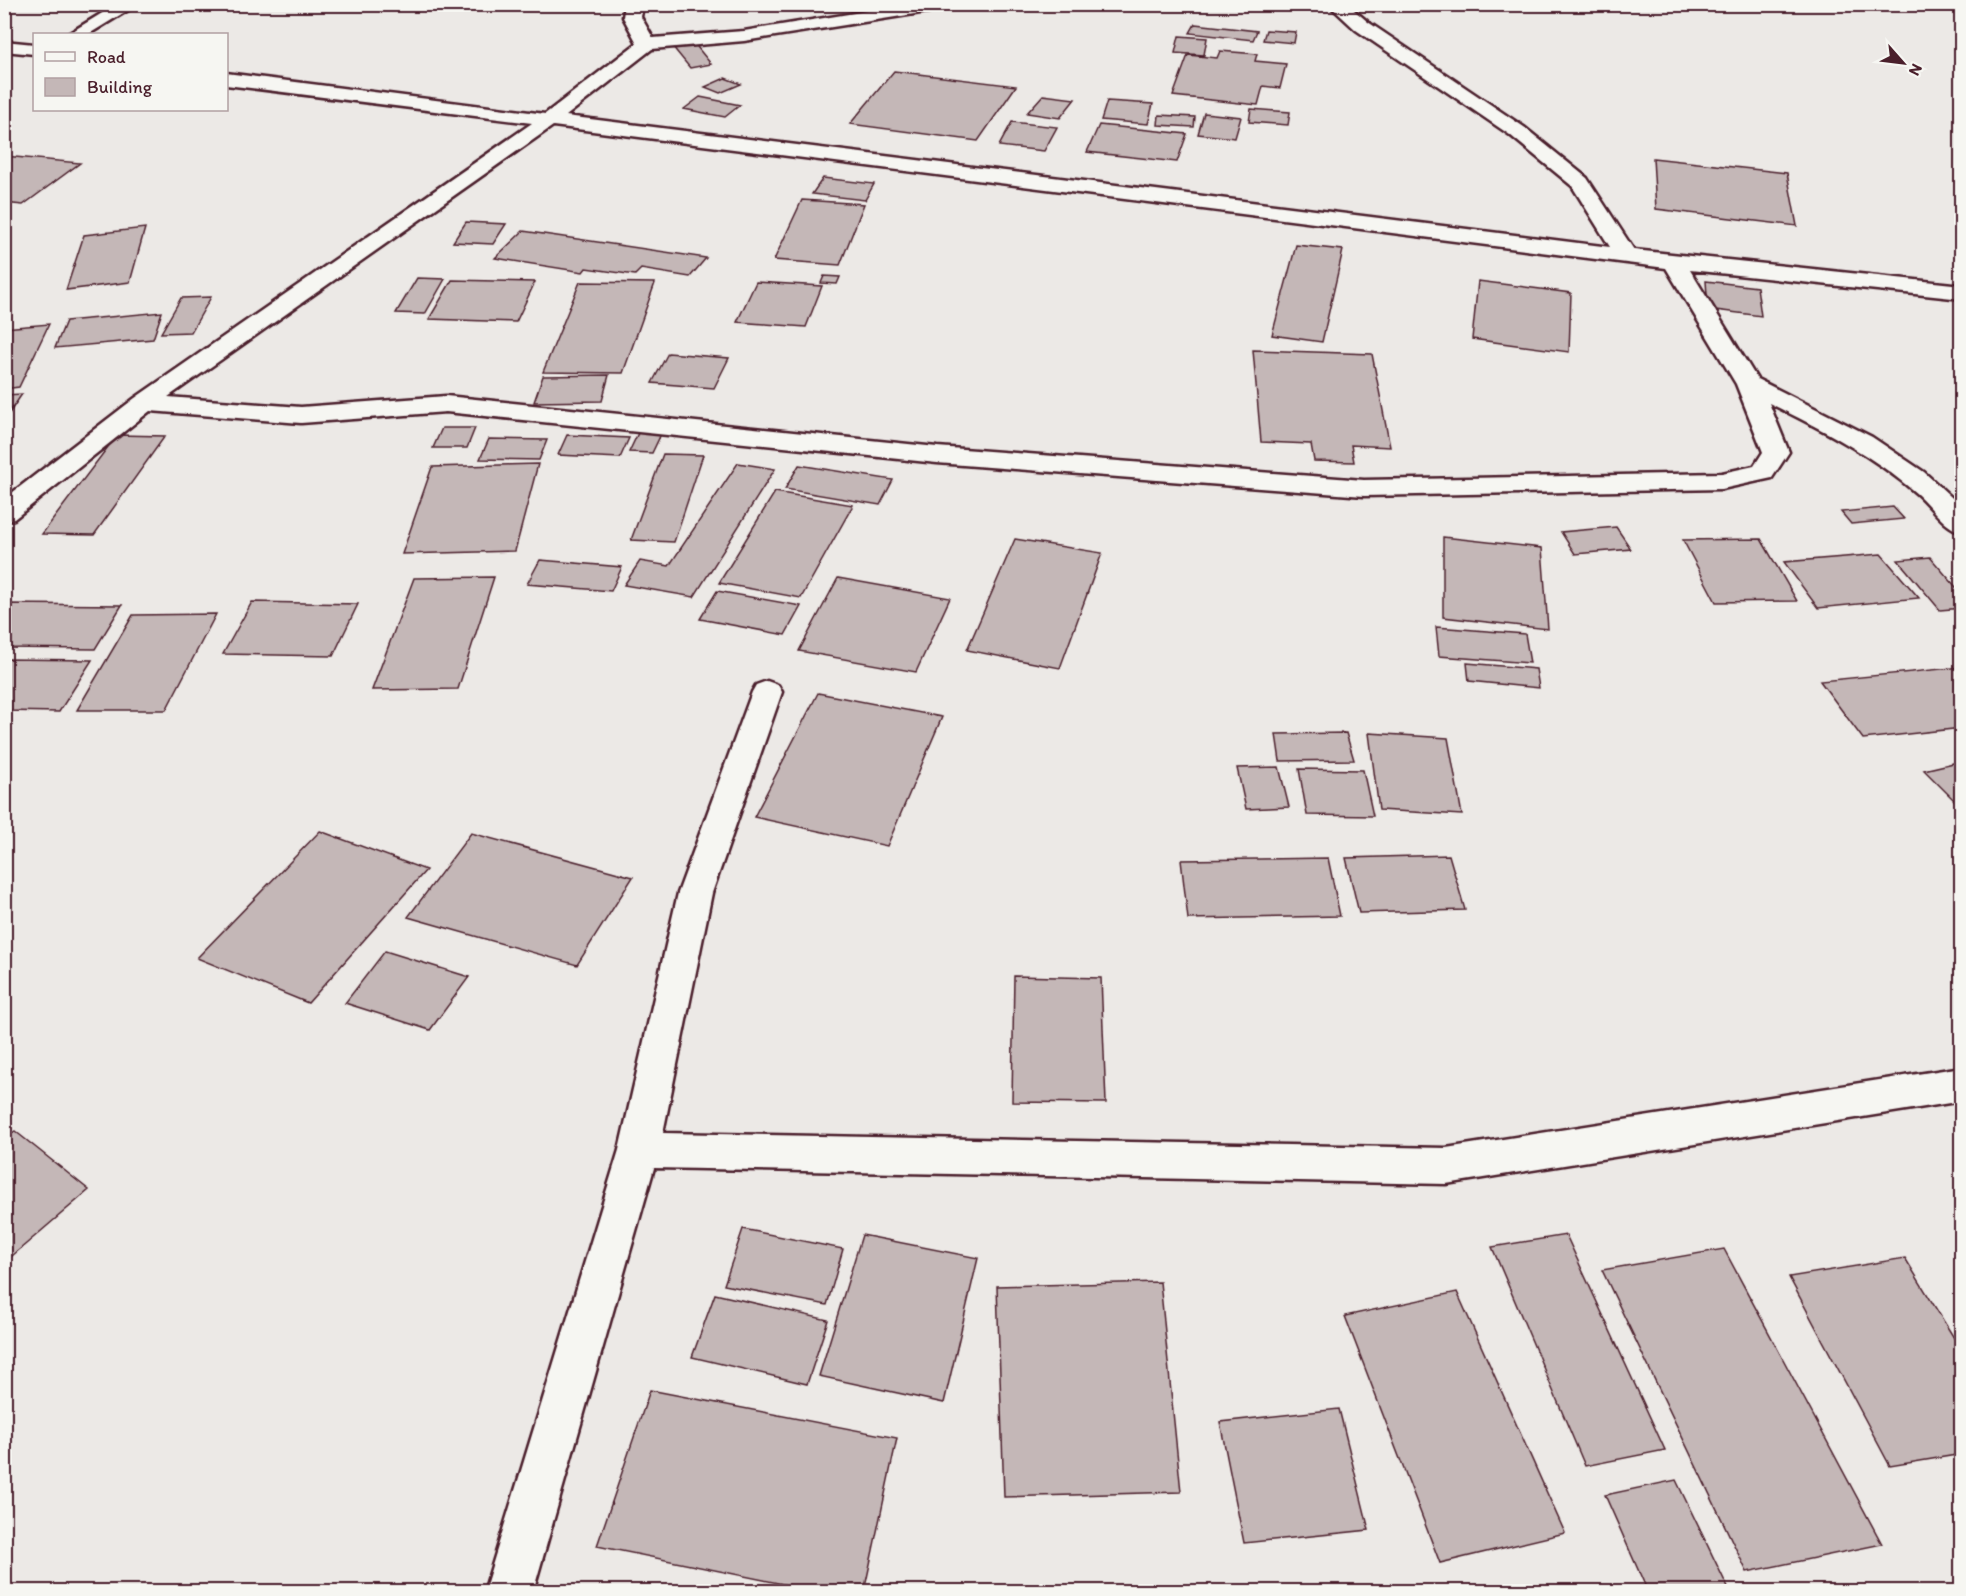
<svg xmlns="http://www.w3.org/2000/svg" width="1966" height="1596" font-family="Itim,sans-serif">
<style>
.building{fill:#c4b7b7;stroke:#4a1f2b;stroke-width:1.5}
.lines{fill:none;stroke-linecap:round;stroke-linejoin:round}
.minor-casing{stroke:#4a1f2b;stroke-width:5}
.minor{fill:#f6f6f2;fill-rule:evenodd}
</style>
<rect width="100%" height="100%" fill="#ece9e6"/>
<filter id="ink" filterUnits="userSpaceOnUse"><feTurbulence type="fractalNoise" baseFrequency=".0167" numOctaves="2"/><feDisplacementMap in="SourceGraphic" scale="12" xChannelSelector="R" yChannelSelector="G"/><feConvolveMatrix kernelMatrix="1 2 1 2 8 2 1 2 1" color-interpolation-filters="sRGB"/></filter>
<g filter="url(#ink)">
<path class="building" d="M 1195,24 L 1257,31 L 1253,40 L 1190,33 Z
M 1266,30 L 1296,32 L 1294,43 L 1263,40 Z
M 1179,36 L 1207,38 L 1204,55 L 1175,53 Z
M 693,42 L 711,64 L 690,68 L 672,46 Z
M 1220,51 L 1257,54 L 1255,61 L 1286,64 L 1280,88 L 1263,86 L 1258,105 L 1173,96 L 1188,55 L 1217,58 Z
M 894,71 L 1016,86 L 978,141 L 850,124 Z
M 725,78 L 741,84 L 720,93 L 705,87 Z
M 1043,95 L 1075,99 L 1060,118 L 1027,113 Z
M 700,97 L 740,105 L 725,117 L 684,109 Z
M 1107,101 L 1153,104 L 1148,124 L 1101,120 Z
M 1251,109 L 1290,112 L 1288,125 L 1249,122 Z
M 1204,113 L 1241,117 L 1235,138 L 1198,134 Z
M 1159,115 L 1195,117 L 1194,127 L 1158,125 Z
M 1012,122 L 1057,127 L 1044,151 L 999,146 Z
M 1099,125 L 1187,134 L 1177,162 L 1087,152 Z
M 4,156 L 80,163 L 23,205 L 4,203 Z
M 1653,158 L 1787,173 L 1797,226 L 1656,209 Z
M 823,178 L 874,184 L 865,200 L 812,194 Z
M 802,200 L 864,204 L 840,265 L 774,260 Z
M 466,222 L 506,224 L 493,244 L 453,242 Z
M 145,228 L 130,282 L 66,290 L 84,235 Z
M 523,231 L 706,258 L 690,277 L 641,269 L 635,275 L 586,268 L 583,272 L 495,258 Z
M 1296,245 L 1343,250 L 1322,342 L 1272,335 Z
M 824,276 L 840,277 L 837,284 L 821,283 Z
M 417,278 L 445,279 L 425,314 L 396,313 Z
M 452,280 L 535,282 L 516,322 L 429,319 Z
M 1478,281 L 1571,293 L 1569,352 L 1472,339 Z
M 1706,281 L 1757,287 L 1761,316 L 1708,309 Z
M 580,282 L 655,283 L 623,373 L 543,372 Z
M 756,282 L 822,286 L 806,327 L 737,322 Z
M 211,297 L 191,332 L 161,333 L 181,298 Z
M 162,312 L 153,339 L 55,348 L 66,321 Z
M 49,324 L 19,387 L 4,389 L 4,328 Z
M 1253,350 L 1372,354 L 1390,447 L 1351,445 L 1354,462 L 1314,461 L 1311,444 L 1261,442 Z
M 668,353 L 729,358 L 714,388 L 652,383 Z
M 609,375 L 602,401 L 534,402 L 543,376 Z
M 22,394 L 4,421 L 4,395 Z
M 442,428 L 475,428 L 467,448 L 433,448 Z
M 639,431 L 662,432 L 652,453 L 629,452 Z
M 117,435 L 165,436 L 94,535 L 42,534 Z
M 567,435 L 629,438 L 620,458 L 558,455 Z
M 489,439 L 547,440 L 539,460 L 480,459 Z
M 663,454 L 703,455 L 674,542 L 631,540 Z
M 738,463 L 775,469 L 694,597 L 624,585 L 640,561 L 669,566 Z
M 538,464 L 515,551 L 402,554 L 432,467 Z
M 799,465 L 893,480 L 880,505 L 785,489 Z
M 775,492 L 853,505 L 801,598 L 719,583 Z
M 1893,507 L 1904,519 L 1851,524 L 1841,512 Z
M 1616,527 L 1631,549 L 1575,554 L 1561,532 Z
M 1443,537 L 1542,548 L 1548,629 L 1443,617 Z
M 1015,539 L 1102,553 L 1060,668 L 967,650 Z
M 1761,539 L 1797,601 L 1716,602 L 1683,540 Z
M 1881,554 L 1919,598 L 1818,608 L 1784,562 Z
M 1930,557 L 1962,594 L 1962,608 L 1940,610 L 1898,560 Z
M 540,560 L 622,567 L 611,591 L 527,584 Z
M 494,577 L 458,689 L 372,690 L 414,578 Z
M 838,578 L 950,598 L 916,672 L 799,651 Z
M 717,591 L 801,606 L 785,635 L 700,619 Z
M 252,602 L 358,604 L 333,656 L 223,654 Z
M 4,604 L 122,605 L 95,649 L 4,648 Z
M 216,614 L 166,710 L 77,710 L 133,615 Z
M 1436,627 L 1525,634 L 1530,663 L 1439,656 Z
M 4,659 L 92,660 L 59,712 L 4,711 Z
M 1467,663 L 1536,669 L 1539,688 L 1469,681 Z
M 1962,667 L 1962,728 L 1863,739 L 1820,681 Z
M 818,693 L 942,717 L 887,846 L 754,817 Z
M 1346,733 L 1354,760 L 1280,761 L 1276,734 Z
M 1369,733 L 1448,738 L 1462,815 L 1379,810 Z
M 1962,761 L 1962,808 L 1924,770 Z
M 1279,767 L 1289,807 L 1246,809 L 1237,768 Z
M 1299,769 L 1363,770 L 1373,816 L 1307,815 Z
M 320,831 L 426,870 L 308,1003 L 197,958 Z
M 471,833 L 633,877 L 577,965 L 408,917 Z
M 1449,855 L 1465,910 L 1359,913 L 1346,858 Z
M 1328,858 L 1340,916 L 1188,919 L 1181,860 Z
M 385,951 L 469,977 L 430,1030 L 345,1003 Z
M 1014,976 L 1101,978 L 1106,1103 L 1012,1102 Z
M 15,1131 L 89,1190 L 5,1262 L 4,1139 Z
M 743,1229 L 843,1249 L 827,1305 L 724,1285 Z
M 862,1235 L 978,1258 L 944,1403 L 819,1376 Z
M 1566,1235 L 1665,1450 L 1585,1466 L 1492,1247 Z
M 1724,1249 L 1882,1544 L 1747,1572 L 1602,1270 Z
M 1905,1258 L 1962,1351 L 1962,1454 L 1890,1466 L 1789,1277 Z
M 1160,1282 L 1181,1492 L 1004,1497 L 997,1286 Z
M 1457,1292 L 1565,1533 L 1440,1563 L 1345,1316 Z
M 715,1294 L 828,1320 L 807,1384 L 692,1357 Z
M 650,1390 L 897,1438 L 864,1592 L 822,1592 L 597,1546 Z
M 1339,1409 L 1369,1530 L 1244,1543 L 1220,1422 Z
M 1676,1480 L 1730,1592 L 1648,1592 L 1605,1495 Z"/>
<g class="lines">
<g class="minor-casing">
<path id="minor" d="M 117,4 L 138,4 L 89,34 L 68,34 Z
M 625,4 L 643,4 L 641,17 L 653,38 L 744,31 L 910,4 L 954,4 L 946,9 L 744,41 L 652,49 L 566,116 L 1610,247 L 1572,186 L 1510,135 L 1356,30 L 1328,4 L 1347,4 L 1368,22 L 1524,127 L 1587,178 L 1634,250 L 1962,285 L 1962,299 L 1690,270 L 1757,379 L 1872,437 L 1924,472 L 1962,507 L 1962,532 C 1944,528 1931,506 1917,494 C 1873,455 1821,429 1769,403 L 1789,452 L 1772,478 L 1722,489 L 1364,496 L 937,463 L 446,412 L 301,423 L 150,411 L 14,519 L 4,521 L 4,499 L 135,398 L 532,123 L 226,85 L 226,73 L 545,114 L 637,43 L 623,17 ZM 553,126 L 1666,268 L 1736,384 L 1763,452 L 1754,466 L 1722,473 L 1364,480 L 937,447 L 446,396 L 301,407 L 168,397 Z
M 4,41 L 34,44 L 34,54 L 4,51 Z
M 767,681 L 778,685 L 782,692 L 712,893 L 663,1133 L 1446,1148 L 1962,1067 L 1962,1101 L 1446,1184 L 654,1168 L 533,1592 L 484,1592 L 619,1150 L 678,893 L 752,692 L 756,685 Z"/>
</g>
<use href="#minor" class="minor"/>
</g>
</g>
<rect width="1966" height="1596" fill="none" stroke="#f6f6f2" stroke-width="24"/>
<rect x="12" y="12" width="1942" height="1572" fill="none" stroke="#4a1f2b" stroke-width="2" filter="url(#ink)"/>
<rect x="33" y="33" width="195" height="78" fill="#f6f6f2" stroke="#b1a0a2" stroke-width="1.5"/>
<rect x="45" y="52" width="30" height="9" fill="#f6f6f2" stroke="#b1a0a2" stroke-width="1.5"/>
<text x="87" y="63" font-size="18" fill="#4a1f2b">Road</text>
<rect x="45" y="78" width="30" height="18" fill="#c4b7b7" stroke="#b1a0a2" stroke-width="1.5"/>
<text x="87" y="93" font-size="18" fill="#4a1f2b">Building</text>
<g transform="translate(1903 63) rotate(118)" stroke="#f6f6f2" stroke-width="4.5" paint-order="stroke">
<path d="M0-4.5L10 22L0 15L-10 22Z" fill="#4a1f2b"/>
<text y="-9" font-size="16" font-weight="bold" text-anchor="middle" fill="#4a1f2b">N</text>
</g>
</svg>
